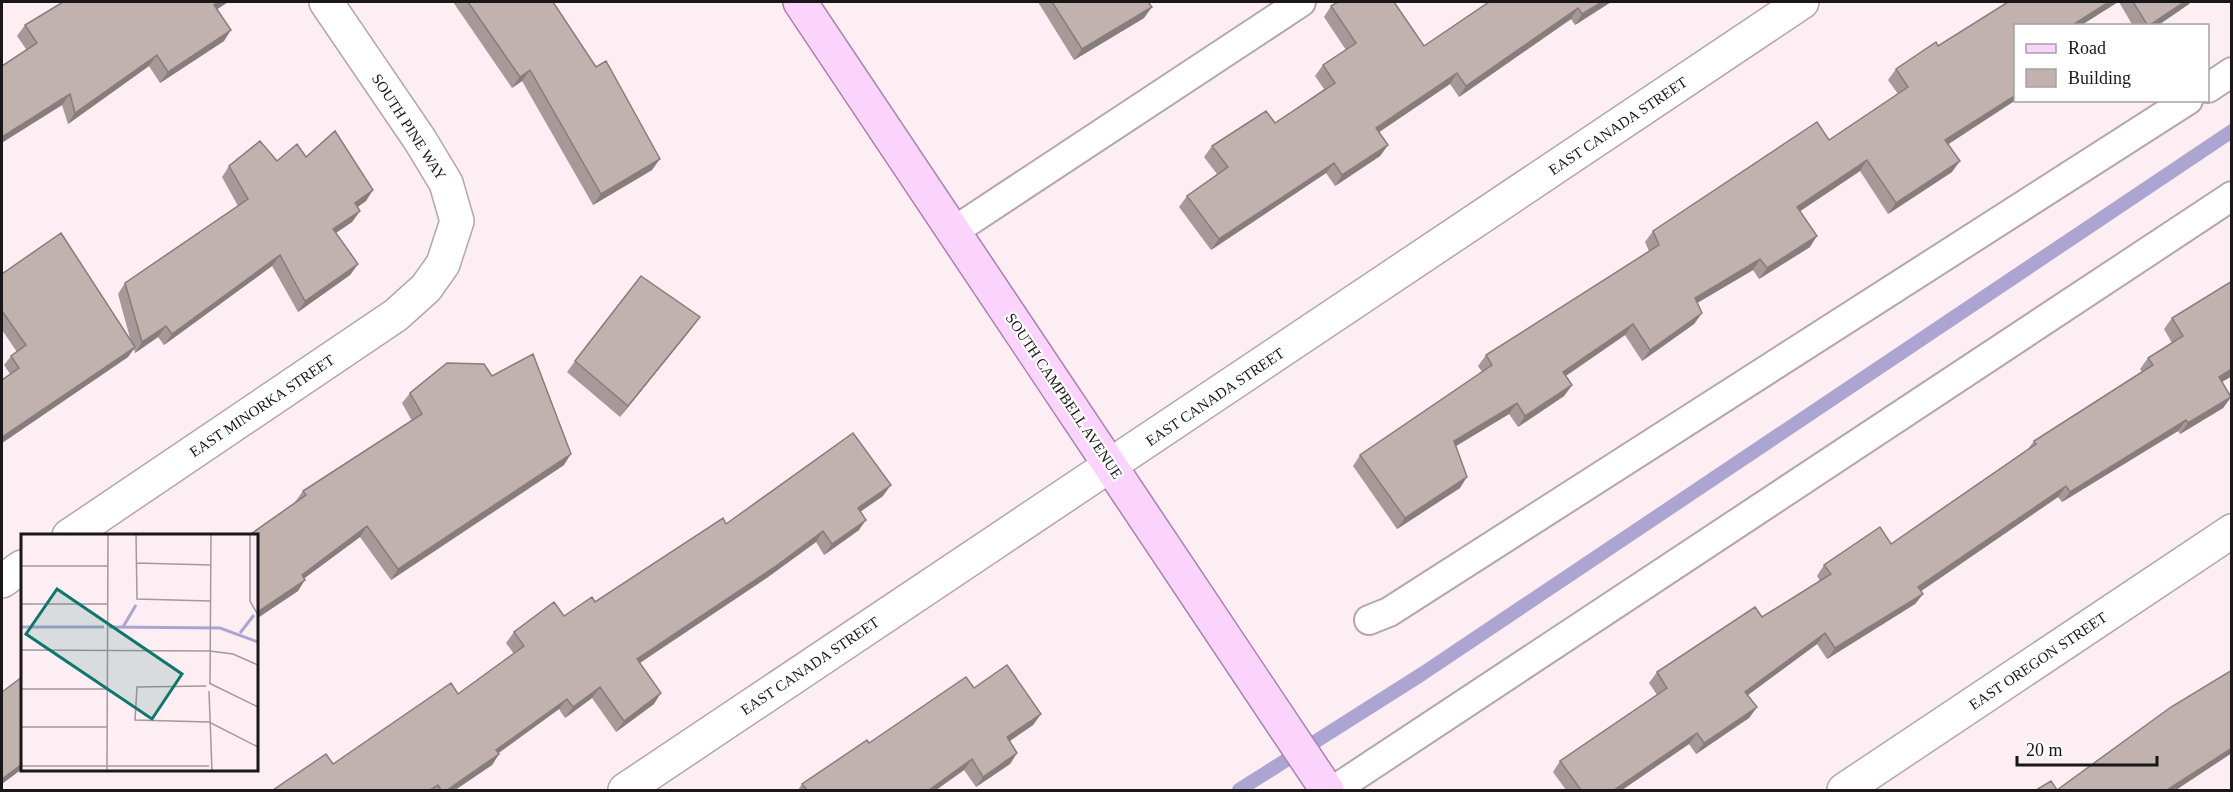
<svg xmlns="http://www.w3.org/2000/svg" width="2233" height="792" font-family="'Times New Roman',serif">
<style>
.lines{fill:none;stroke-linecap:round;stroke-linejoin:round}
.stream{stroke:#aca5d1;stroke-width:14}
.service-casing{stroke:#b4a6ab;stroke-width:32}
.minor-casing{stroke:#b4a6ab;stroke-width:36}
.primary-casing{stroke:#ab7fae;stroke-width:36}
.service{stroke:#fff;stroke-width:28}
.minor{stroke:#fff;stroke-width:33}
.primary{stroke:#fbd4fe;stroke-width:33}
.wall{fill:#a69997}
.shaded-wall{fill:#877d7b}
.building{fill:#c1b2b0;stroke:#877d7b;stroke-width:1.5}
.labels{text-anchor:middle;stroke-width:4.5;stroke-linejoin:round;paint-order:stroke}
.street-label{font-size:15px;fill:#1b1618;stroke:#fff}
.inset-river{fill:none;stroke:#aca5d1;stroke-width:3}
.inset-road{fill:none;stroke:#a3989b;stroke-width:1.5}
.view{fill:#0f766e;fill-opacity:0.15;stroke:#0f766e;stroke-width:3}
.inset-edge{fill:none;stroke:#1b1618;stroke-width:3}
</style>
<rect width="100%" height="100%" fill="#fdeef3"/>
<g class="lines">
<path class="stream" d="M 1239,790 L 1422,674 L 2232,131"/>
<g class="service-casing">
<path id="service" d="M 2208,88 L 2232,72
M 954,231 L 1301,2
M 1369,620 L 1389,612 L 2188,100
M 1334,790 L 2232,196"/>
</g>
<g class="minor-casing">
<path id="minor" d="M 69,536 L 396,315 L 426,288 L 443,264 L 457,221 L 446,183 L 420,140 L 326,2
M 2,581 L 22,567
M 625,790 L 1802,2
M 1844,790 L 2232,531"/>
</g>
<g class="primary-casing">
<path id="primary" d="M 800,2 L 1327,790"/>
</g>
<use href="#service" class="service"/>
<use href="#minor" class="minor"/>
<use href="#primary" class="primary"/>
</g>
<path class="wall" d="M 228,2 L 217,9 L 224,41 L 160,83 L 149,66 L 68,124 L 62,105 L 3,142 L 26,49 L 17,36 L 25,25 Z
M 453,2 L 553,2 L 652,170 L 593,205 L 522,81 L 512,88 Z
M 1038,2 L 1148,2 L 1144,18 L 1074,60 Z
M 1489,2 L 1611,2 L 1575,25 L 1571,19 L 1459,97 L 1450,84 L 1379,132 L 1388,145 L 1380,156 L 1335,186 L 1326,173 L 1211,250 L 1179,207 L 1187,196 L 1217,174 L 1204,157 L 1212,146 L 1275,123 L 1324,89 L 1315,76 L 1323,65 L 1346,50 L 1324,17 L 1331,6 L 1424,46 Z
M 2008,2 L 2118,2 L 2080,26 L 2016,26 L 1948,144 L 1952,172 L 1888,214 L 1860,171 L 1800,211 L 1810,247 L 1759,279 L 1753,270 L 1697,303 L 1702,313 L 1694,324 L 1642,361 L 1625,335 L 1566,376 L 1572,385 L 1564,396 L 1518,427 L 1509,414 L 1456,446 L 1460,488 L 1397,529 L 1353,466 L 1360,455 L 1482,372 L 1478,366 L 1486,355 L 1649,251 L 1645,242 L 1653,231 L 1829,140 L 1898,94 L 1888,80 L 1896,69 L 1938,46 Z
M 2119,2 L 2190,2 L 2189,4 L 2157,26 L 2133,26 Z
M 306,157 L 366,201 L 357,207 L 360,211 L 352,222 L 336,233 L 358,264 L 350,275 L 298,312 L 272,266 L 164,345 L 158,337 L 135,353 L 134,349 L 128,357 L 2,443 L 2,380 L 10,374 L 4,365 L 11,356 L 17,352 L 2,330 L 2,274 L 131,342 L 118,294 L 125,283 L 238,206 L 222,177 L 229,166 Z
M 2232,281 L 2232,376 L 2222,382 L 2231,397 L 2223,408 L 2180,434 L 2178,431 L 2062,502 L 2058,497 L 1921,591 L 1923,594 L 1915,604 L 1827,659 L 1817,644 L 1748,695 L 1757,707 L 1749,718 L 1696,754 L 1689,744 L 1622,790 L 1566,790 L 1553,772 L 1560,761 L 1657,695 L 1649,683 L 1657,672 L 1762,617 L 1820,581 L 1817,576 L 1824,565 L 1891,544 L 2028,449 L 2034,441 L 2142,372 L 2140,369 L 2148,358 L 2172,343 L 2164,329 L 2172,318 Z
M 692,328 L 620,417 L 567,372 L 575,361 Z
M 410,393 L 564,465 L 391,580 L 360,537 L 304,578 L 298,591 L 256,619 L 256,536 L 295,502 L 303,491 L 412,421 L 402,403 Z
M 883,496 L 860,511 L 859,530 L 824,555 L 816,542 L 768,577 L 640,663 L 654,704 L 616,732 L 592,698 L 565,718 L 559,709 L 499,753 L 499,754 L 492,765 L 455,790 L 273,790 L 333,764 L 458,694 L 514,654 L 506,643 L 514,632 L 564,616 L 595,602 L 726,524 Z
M 974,688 L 1041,714 L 1033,725 L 1010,741 L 1017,753 L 1010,764 L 976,787 L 964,770 L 936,790 L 798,790 L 802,784 Z"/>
<path class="shaded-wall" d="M 219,2 L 228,2 L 207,16 L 214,5 Z
M 1602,2 L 1611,2 L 1575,25 L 1582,14 Z
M 2109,2 L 2118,2 L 2080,26 L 2071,26 Z
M 2184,2 L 2190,2 L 2189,4 L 2157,26 L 2148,26 Z
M 1152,7 L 1144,18 L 1074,60 L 1082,49 Z
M 1578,8 L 1571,19 L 1459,97 L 1466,86 Z
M 231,30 L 224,41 L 160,83 L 168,72 Z
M 157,55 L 149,66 L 68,124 L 75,113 Z
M 530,70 L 522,81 L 512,88 L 520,77 Z
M 1457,73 L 1450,84 L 1369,139 L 1376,128 Z
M 70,94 L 62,105 L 3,142 L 2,144 L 2,137 Z
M 2016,95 L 2016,100 L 1938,151 L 1945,140 Z
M 1388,145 L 1380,156 L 1335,186 L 1342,175 Z
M 660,159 L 652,170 L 593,205 L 601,194 Z
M 1867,160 L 1860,171 L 1790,218 L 1797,207 Z
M 1960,161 L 1952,172 L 1888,214 L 1896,203 Z
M 1334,163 L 1326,173 L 1211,250 L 1219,239 Z
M 373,190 L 366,201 L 348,214 L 355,203 Z
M 360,211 L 352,222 L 325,240 L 333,229 Z
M 1817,236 L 1810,247 L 1759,279 L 1767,268 Z
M 280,255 L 272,266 L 164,345 L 172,334 Z
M 1760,259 L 1753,270 L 1687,309 L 1695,298 Z
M 358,264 L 350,275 L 298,312 L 305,301 Z
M 1702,313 L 1694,324 L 1642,361 L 1650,350 Z
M 700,317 L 692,328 L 620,417 L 628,406 Z
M 1633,324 L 1625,335 L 1555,383 L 1563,372 Z
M 166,326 L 158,337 L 135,353 L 142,342 Z
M 135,347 L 128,357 L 2,443 L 2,437 Z
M 2232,369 L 2232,376 L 2211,388 L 2219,377 Z
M 1572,385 L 1564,396 L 1518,427 L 1525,416 Z
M 2231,397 L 2223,408 L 2180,434 L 2188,423 Z
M 1517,403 L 1509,414 L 1446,452 L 1454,441 Z
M 2186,420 L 2178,431 L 2062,502 L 2070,492 Z
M 571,454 L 564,465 L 391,580 L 398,569 Z
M 1467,477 L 1460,488 L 1397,529 L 1405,518 Z
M 891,485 L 883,496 L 850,519 L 858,508 Z
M 2066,486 L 2058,497 L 1911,598 L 1918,587 Z
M 866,520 L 859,530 L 824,555 L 832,544 Z
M 367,526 L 360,537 L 294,586 L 302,575 Z
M 823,531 L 816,542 L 768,577 L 629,670 L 637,659 Z
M 305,580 L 298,591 L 256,619 L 256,613 Z
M 1923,594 L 1915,604 L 1827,659 L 1835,648 Z
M 1825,633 L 1817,644 L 1737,703 L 1745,692 Z
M 600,687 L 592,698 L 565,718 L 573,707 Z
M 661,693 L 654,704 L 616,732 L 624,721 Z
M 567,699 L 559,709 L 488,760 L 496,750 Z
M 1757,707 L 1749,718 L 1696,754 L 1704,743 Z
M 1041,714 L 1033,725 L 999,748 L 1007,737 Z
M 1697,733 L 1689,744 L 1622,790 L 1614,790 Z
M 2232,748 L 2232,753 L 2176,790 L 2167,790 Z
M 1017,753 L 1010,764 L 976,787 L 983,777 Z
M 499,754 L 492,765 L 455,790 L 447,790 Z
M 972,759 L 964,770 L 936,790 L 929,790 Z
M 22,764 L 22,769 L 2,784 L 2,779 Z"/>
<path class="building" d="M 63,2 L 219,2 L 214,5 L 231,30 L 168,72 L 157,55 L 75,113 L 70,94 L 2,137 L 2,66 L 37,43 L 25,25 Z
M 468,2 L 553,2 L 596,67 L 606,61 L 660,159 L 601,194 L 530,70 L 520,77 Z
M 1052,2 L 1148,2 L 1152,7 L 1082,49 Z
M 1338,2 L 1394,2 L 1424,46 L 1489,2 L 1602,2 L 1582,14 L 1578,8 L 1466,86 L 1457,73 L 1376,128 L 1388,145 L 1342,175 L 1334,163 L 1219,239 L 1187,196 L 1228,167 L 1212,146 L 1266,111 L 1275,123 L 1335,83 L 1323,65 L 1356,43 L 1331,6 Z
M 2008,2 L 2109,2 L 2071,26 L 2016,26 L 2016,95 L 1945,140 L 1960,161 L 1896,203 L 1867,160 L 1797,207 L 1817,236 L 1767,268 L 1760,259 L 1695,298 L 1702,313 L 1650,350 L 1633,324 L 1563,372 L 1572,385 L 1525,416 L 1517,403 L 1454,441 L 1467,477 L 1405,518 L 1360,455 L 1492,365 L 1486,355 L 1659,245 L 1653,231 L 1817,122 L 1829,140 L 1908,87 L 1896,69 L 1936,42 L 1938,46 Z
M 2133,2 L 2184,2 L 2148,26 Z
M 335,131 L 373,190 L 355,203 L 360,211 L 333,229 L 358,264 L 305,301 L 280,255 L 172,334 L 166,326 L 142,342 L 125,283 L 248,199 L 229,166 L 260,141 L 277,161 L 297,144 L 306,157 Z
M 61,233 L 135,347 L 2,437 L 2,380 L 19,368 L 11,356 L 26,345 L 2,311 L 2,274 Z
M 641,276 L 700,317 L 628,406 L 575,361 Z
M 2232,281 L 2232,369 L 2219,377 L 2231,397 L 2188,423 L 2186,420 L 2070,492 L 2066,486 L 1918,587 L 1923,594 L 1835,648 L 1825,633 L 1745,692 L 1757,707 L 1704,743 L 1697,733 L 1614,790 L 1581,790 L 1560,761 L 1667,688 L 1657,672 L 1755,607 L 1762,617 L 1831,574 L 1824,565 L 1880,527 L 1891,544 L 2036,444 L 2034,441 L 2153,365 L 2148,358 L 2183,336 L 2172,318 Z
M 533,354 L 571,454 L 398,569 L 367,526 L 302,575 L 305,580 L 256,613 L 256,536 L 248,536 L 306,495 L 303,491 L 422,414 L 410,393 L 447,363 L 484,364 L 492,376 Z
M 853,433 L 891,485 L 858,508 L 866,520 L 832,544 L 823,531 L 776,566 L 637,659 L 661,693 L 624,721 L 600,687 L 573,707 L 567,699 L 496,750 L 499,754 L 447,790 L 441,790 L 438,785 L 430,790 L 273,790 L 326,754 L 333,764 L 451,683 L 458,694 L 524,646 L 514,632 L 554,602 L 564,616 L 592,597 L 595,602 L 723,518 L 726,524 Z
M 1007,665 L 1041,714 L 1007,737 L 1017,753 L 983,777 L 972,759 L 929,790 L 807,790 L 802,784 L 867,740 L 869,743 L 966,677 L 974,688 Z
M 2232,670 L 2232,748 L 2167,790 L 2036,790 L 2051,781 L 2057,790 L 2171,707 Z
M 22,677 L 22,764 L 2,779 L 2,692 Z"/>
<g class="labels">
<g class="street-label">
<text transform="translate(1618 126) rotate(-34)" y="5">EAST CANADA STREET</text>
<text transform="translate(409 127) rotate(57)" y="5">SOUTH PINE WAY</text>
<text transform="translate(1064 396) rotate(56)" y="5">SOUTH CAMPBELL AVENUE</text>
<text transform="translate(1215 397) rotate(-34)" y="5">EAST CANADA STREET</text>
<text transform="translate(262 406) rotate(-34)" y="5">EAST MINORKA STREET</text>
<text transform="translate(2038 661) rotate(-34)" y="5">EAST OREGON STREET</text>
<text transform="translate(810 666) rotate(-34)" y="5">EAST CANADA STREET</text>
</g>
</g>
<g transform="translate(21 534)">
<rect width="237" height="237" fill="#fdeef3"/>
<path class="inset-river" d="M 0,93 L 83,93M 88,93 L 199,94 L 237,108M 102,93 L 115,71M 219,99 L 233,81"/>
<path class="inset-road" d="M 115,0 L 116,65 L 189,67M 229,0 L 229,67 L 237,81M 115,29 L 190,31M 0,32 L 87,32M 0,70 L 87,70M 0,116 L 189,117 L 212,120 L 237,131M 188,149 L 237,173M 189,149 L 190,0M 185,152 L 116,153 L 114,186 L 188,188 L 237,213M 0,155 L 86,155M 188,157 L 191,237M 0,193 L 86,193M 0,232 L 188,232M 86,237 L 87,0"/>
<path class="view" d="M 36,55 L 161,140 L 131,185 L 5,100 Z"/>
<rect width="237" height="237" class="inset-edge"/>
</g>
<rect width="2233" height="792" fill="none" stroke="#1b1618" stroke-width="6"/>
<rect x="2014" y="24" width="195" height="78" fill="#ffffff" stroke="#a4a2a3" stroke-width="1.5"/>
<rect x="2026" y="44" width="30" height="9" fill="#fbd4fe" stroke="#a4a2a3" stroke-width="1.5"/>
<text x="2068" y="54" font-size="18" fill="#1b1618">Road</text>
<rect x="2026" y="69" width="30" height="18" fill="#c1b2b0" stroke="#a4a2a3" stroke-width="1.5"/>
<text x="2068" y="84" font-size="18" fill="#1b1618">Building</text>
<path d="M2017 756v9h140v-9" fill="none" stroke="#1b1618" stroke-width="3"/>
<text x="2026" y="756" font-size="18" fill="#1b1618" stroke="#ffffff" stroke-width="4.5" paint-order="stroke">20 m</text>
</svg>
